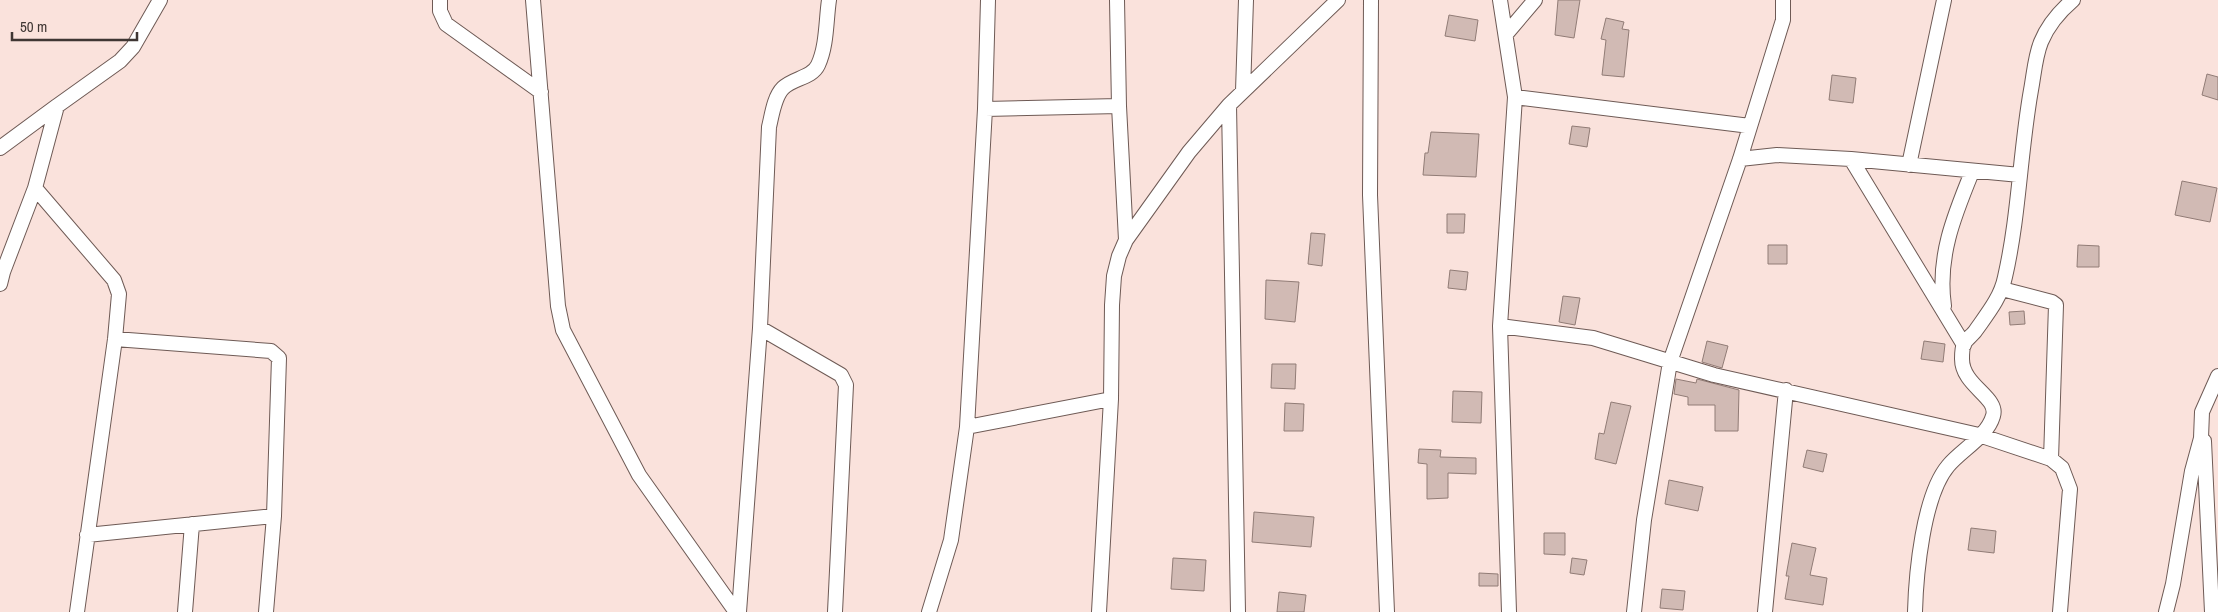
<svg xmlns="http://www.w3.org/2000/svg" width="2218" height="612" font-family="'Archivo Narrow',sans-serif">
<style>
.building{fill:#d1bab4;stroke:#917c76}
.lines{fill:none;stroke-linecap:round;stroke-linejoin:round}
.minor-casing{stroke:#6e5a55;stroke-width:16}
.minor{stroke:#fff;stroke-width:14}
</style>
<rect width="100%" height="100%" fill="#fae2dc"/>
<path class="building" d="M 1558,0 L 1580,0 L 1574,38 L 1555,35 Z
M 1449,15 L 1478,20 L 1475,41 L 1445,36 Z
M 1606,18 L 1624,22 L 1622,29 L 1629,30 L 1624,77 L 1602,75 L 1606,40 L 1601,39 Z
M 2207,74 L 2218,77 L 2218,100 L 2202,95 Z
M 1832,75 L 1856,78 L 1853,103 L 1829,100 Z
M 1572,126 L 1590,128 L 1587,147 L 1569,144 Z
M 1431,132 L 1479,134 L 1476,177 L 1423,175 L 1425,153 L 1428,153 Z
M 2182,181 L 2217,188 L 2210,222 L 2175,215 Z
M 1447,214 L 1465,214 L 1464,233 L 1447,233 Z
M 1311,233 L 1325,234 L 1322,266 L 1308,264 Z
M 1768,245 L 1787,245 L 1787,264 L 1768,264 Z
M 2078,245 L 2099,246 L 2099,267 L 2077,267 Z
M 1450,270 L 1468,272 L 1466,290 L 1448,288 Z
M 1266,280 L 1299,282 L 1295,322 L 1265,319 Z
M 1563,296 L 1580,298 L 1575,325 L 1559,322 Z
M 2024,311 L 2025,324 L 2010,325 L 2009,312 Z
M 1707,341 L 1728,346 L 1722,368 L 1702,362 Z
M 1924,341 L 1945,344 L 1943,362 L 1921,359 Z
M 1272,364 L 1296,364 L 1295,389 L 1271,388 Z
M 1676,379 L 1696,383 L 1697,379 L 1739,390 L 1738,431 L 1715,431 L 1715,405 L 1688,405 L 1688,397 L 1674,394 Z
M 1453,391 L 1482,392 L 1481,423 L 1452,422 Z
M 1611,402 L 1631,406 L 1616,464 L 1595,459 L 1599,433 L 1604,434 Z
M 1285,403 L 1304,404 L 1303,431 L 1284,431 Z
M 1419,449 L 1441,450 L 1440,457 L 1476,458 L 1476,474 L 1448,473 L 1448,498 L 1427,499 L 1427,464 L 1418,463 Z
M 1807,450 L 1827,454 L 1823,472 L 1803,467 Z
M 1669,480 L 1703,487 L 1698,511 L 1665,504 Z
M 1254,512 L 1314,517 L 1311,547 L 1252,542 Z
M 1971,528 L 1996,531 L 1994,553 L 1968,550 Z
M 1544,533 L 1565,533 L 1565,555 L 1544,554 Z
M 1792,543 L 1816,548 L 1810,575 L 1827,578 L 1823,605 L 1785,599 L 1789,576 L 1786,576 Z
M 1173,558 L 1206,560 L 1204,591 L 1171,589 Z
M 1572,558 L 1587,560 L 1584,575 L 1570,573 Z
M 1479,573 L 1498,574 L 1498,586 L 1479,586 Z
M 1662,589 L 1685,591 L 1683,610 L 1660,608 Z
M 1279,592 L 1306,595 L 1304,612 L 1277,612 Z"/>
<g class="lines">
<g class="minor-casing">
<path id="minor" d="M 440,0 L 440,11 L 446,24 L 541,92
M 533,0 L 558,306 L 563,330 L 639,475 L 736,612
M 1117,0 L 1119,106 L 1126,240
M 1371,0 L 1370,195 L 1387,612
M 1500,0 L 1515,97 L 1500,326 L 1509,612
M 1507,33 L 1535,0
M 1243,91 L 1246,0
M 1515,97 L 1750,126
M 1229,105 L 1238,612
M 985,109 L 1119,106
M 0,148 L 57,106
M 1740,159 L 1777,155 L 1851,159 L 2020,175
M 1851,159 L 1964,345
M 1909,165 L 1944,0
M 35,188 L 114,280 L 119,294 L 115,339 L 77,612
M 0,284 L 3,272 L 35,188 L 57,106 L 120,61 L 133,47 L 160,0
M 2002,289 L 2052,302 L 2056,305 L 2051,459
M 1944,306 C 1937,257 1954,216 1972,172
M 1500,326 L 1593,338 L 1714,375 L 1979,435 L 2051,459 L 2062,468 L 2070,489 L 2060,612
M 760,328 L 841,375 L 846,385 L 835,612
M 115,339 L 271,351 L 279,358 L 274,516 L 266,612
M 967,427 L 1111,399
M 2204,441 L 2212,612
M 87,535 L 274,516
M 185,612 L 192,524
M 739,612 L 760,328 L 769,127 C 772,115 774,97 783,88 C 793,78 812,78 818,65 C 827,46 826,20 829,0
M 929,612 L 951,540 L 967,427 L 985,109 L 988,0
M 1099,612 L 1111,399 L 1112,305 L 1114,276 L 1119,256 L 1126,240 L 1189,152 L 1229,105 L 1338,0
M 1634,612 L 1644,520 L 1670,362 L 1740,159 L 1783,20 L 1783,0
M 1765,612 L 1786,390
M 1915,612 C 1916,574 1923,496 1948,466 C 1961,450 1987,437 1993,416 C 1999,397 1962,386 1962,359 C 1962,355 1962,348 1964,344 C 1966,339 1973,335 1976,330 C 1988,313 2001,297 2005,277 C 2019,216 2020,152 2031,90 C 2034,74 2035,57 2041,42 C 2048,25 2059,12 2073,0
M 2166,612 L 2173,584 L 2192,471 L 2201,438 L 2202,412 L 2218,376"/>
</g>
<use href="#minor" class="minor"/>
</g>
<path d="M12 32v8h125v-8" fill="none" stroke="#3f3633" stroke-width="2.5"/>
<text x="20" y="32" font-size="15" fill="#3f3633" stroke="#fae2dc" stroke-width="4" paint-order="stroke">50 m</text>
</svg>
